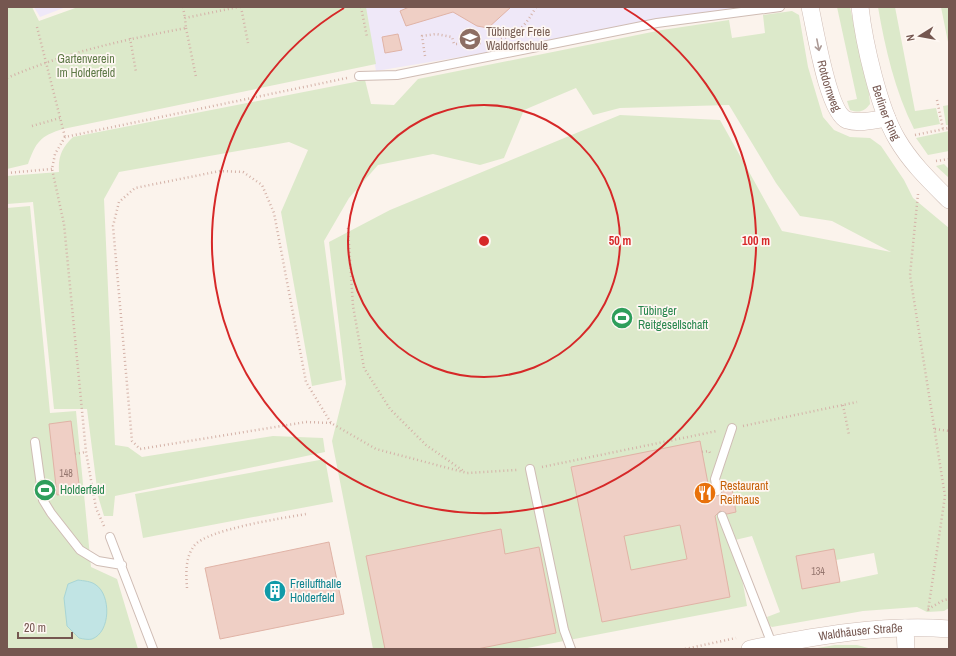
<svg xmlns="http://www.w3.org/2000/svg" width="956" height="656" font-family="'Archivo Narrow',sans-serif">
<style>
.education{fill:#efe8f8}
.green{fill:#dce9ca;fill-rule:evenodd}
.water{fill:#c1e4e4;stroke:#a8d5d5}
.building{fill:#efcfc5;stroke:#e0b3a6;fill-rule:evenodd}
.lines{fill:none;stroke-linecap:round;stroke-linejoin:round}
.lane-casing{stroke:#cfbcb4;stroke-width:10}
.street-casing{stroke:#cfbcb4;stroke-width:18}
.path{stroke:#d4b2a8;stroke-width:2.5;stroke-dasharray:1 3;stroke-linecap:butt}
.lane{stroke:#fff;stroke-width:8}
.street{stroke:#fff;stroke-width:17}
.oneway{stroke:#ac9a96}
.ring{fill:none;stroke:#d62828;stroke-width:2}
.labels{text-anchor:middle;stroke-width:3.5;stroke-linejoin:round;paint-order:stroke}
.number-label{font-size:10px;fill:#94756d}
.education-label{font-size:12px;fill:#785e54;stroke:#fef7f2;text-anchor:start}
.park-label{font-size:12px;fill:#5f7a48;stroke:#fef7f2}
.street-label{font-size:12px;fill:#755750;stroke:#fef7f2}
.leisure-label{font-size:12px;fill:#27864d;stroke:#fef7f2;text-anchor:start}
.food-label{font-size:12px;fill:#c56008;stroke:#fef7f2;text-anchor:start}
.culture-label{font-size:12px;fill:#0d838f;stroke:#fef7f2;text-anchor:start}
.centre{fill:#d62828;stroke:#fef7f2;stroke-width:2}
.ring-label{font-size:12px;text-anchor:middle;font-weight:bold;fill:#d62828;stroke:#fef7f2;stroke-width:3.5;stroke-linejoin:round;paint-order:stroke}
</style>
<rect width="100%" height="100%" fill="#fbf3ec"/>
<path class="education" d="M 34,7 L 66,7 L 40,17 Z
M 365,7 L 762,7 L 376,71 Z"/>
<path class="green" d="M 7,7 L 32,7 L 39,21 L 78,7 L 366,7 L 376,64 L 63,129 C 40,136 36,142 28,164 L 7,169 Z
M 837,7 L 850,7 L 869,93 L 870,104 C 864,112 859,113 850,110 L 847,101 L 857,99 Z
M 878,7 L 895,7 L 915,111 L 936,108 L 940,124 L 914,129 C 895,91 885,48 878,7 Z
M 941,7 L 949,7 L 949,47 Z
M 792,11 L 799,15 L 808,67 L 823,117 L 834,130 L 850,137 L 870,138 L 881,146 L 904,180 L 913,198 L 949,228 L 949,608 L 944,611 L 927,612 L 917,607 L 863,611 L 772,627 L 769,625 L 767,617 L 780,612 L 752,536 L 735,540 L 747,606 L 522,649 L 373,649 L 332,441 L 346,384 L 329,242 L 390,210 L 620,115 L 720,120 L 782,231 L 891,252 L 832,221 L 800,216 L 776,183 L 729,105 L 620,108 L 593,115 L 576,88 L 524,110 L 504,158 L 480,165 L 433,154 L 378,165 L 349,198 L 324,241 L 342,380 L 312,386 L 281,212 L 308,150 L 289,142 L 119,172 L 104,199 L 115,445 L 128,447 L 142,457 L 273,436 L 323,438 L 325,452 L 115,496 L 113,516 L 104,516 L 98,496 L 87,409 L 54,409 L 33,202 L 7,204 L 7,176 L 59,172 C 58,156 62,148 73,137 L 365,80 L 371,104 L 394,105 L 418,79 L 662,30 L 729,20 L 732,38 L 765,33 L 763,15 ZM 874,553 L 878,574 L 840,582 L 836,560 Z
M 949,105 L 949,125 L 946,125 L 943,106 Z
M 949,131 L 949,151 L 928,155 L 916,138 Z
M 944,164 L 949,169 L 949,178 L 936,166 Z
M 30,206 L 50,413 L 76,411 L 91,567 L 117,579 L 138,649 L 7,649 L 7,208 Z
M 325,459 L 333,502 L 143,538 L 135,494 Z
M 835,645 L 857,645 L 872,649 L 812,649 Z"/>
<path class="water" d="M 78,580 C 84,581 91,581 96,585 C 111,595 111,632 92,639 C 89,640 83,639 79,638 L 67,626 L 64,598 L 68,584 Z"/>
<path class="building" d="M 409,7 L 511,7 L 488,28 L 477,26 L 453,12 L 406,26 L 400,11 Z
M 398,34 L 402,50 L 385,53 L 382,37 Z
M 71,421 L 80,492 L 57,495 L 49,424 Z
M 700,441 L 710,494 L 718,496 L 722,491 L 732,489 L 736,512 L 727,514 L 720,511 L 715,516 L 730,597 L 602,622 L 571,467 ZM 680,525 L 687,559 L 631,570 L 624,536 Z
M 501,529 L 505,554 L 539,547 L 556,633 L 477,649 L 385,649 L 366,556 Z
M 329,542 L 344,614 L 220,639 L 205,568 Z
M 834,549 L 840,582 L 802,589 L 796,556 Z"/>
<g class="lines">
<g class="lane-casing">
<path id="lane" d="M 359,76 L 397,75 L 657,23 L 780,7
M 35,442 L 43,500 L 51,513 L 80,550 L 98,561 L 122,565
M 530,469 L 564,630 L 571,649
M 717,491 L 715,479 L 732,428
M 722,516 L 772,644
M 110,537 L 153,649"/>
</g>
<g class="street-casing">
<g id="street">
<path id="s1" d="M 810,7 C 815,28 828,113 847,120 C 859,124 875,120 887,118"/>
<path id="s2" d="M 860,7 C 864,43 879,109 897,139 C 911,163 930,181 949,200"/>
<path d="M 905,628 L 906,649"/>
<path id="s3" d="M 750,649 C 815,636 883,624 949,629"/>
</g>
</g>
<path class="path" d="M 183,7 L 185,18
M 241,7 L 248,43
M 361,7 L 367,37
M 37,27 L 65,137
M 186,28 L 196,77
M 130,38 L 136,72
M 501,39 C 520,33 527,23 536,7
M 425,56 L 422,36 L 436,34 L 452,37 L 454,44 L 481,43
M 7,78 C 67,52 123,40 186,28 L 185,18 L 238,7
M 937,100 L 943,129
M 32,126 L 60,118
M 915,135 L 949,128
M 936,161 L 949,159
M 7,173 L 52,169
M 918,194 L 910,275 L 945,496 L 928,611
M 348,228 L 353,306 L 364,368 L 390,409 L 426,445 L 465,472
M 843,405 L 849,435
M 331,423 L 306,422 L 140,449 L 132,441 L 113,226 L 119,202 L 135,188 L 220,171 L 243,172 L 262,185 L 274,213 L 306,382 L 331,423 L 376,449 L 467,473 L 517,470
M 743,426 L 857,402
M 935,429 L 949,431
M 702,452 L 709,451 L 710,453
M 75,454 L 86,452
M 542,467 L 717,431
M 104,526 L 96,508 L 86,452 L 64,224 L 52,169 L 55,154 L 65,137 L 347,78
M 187,588 C 186,574 185,558 194,546 C 207,529 284,518 306,514
M 928,609 L 944,600 L 949,599
M 685,649 L 736,638"/>
<use href="#lane" class="lane"/>
<use href="#street" class="street"/>
</g>
<defs><path id="oneway-shaft" d="M-6 0H5M1.5-3L5.5 0L1.5 3" fill="none" stroke-width="1.6" stroke-linecap="round" stroke-linejoin="round"/></defs>
<use class="oneway" href="#oneway-shaft" transform="translate(818 45) rotate(79)"/>
<g class="ring">
<circle cx="484" cy="241" r="136"/>
<path d="M624 8A272 272 0 1 1 344 8"/>
</g>
<defs>
<g id="school-disc" transform="scale(1.15)"><circle r="9.5" fill="#8d6e63" stroke="#fef7f2"/><path d="M0-5L7-2L0 1L-7-2ZM-4 1L0 2.5L4 1V4Q0 6-4 4Z" fill="#fff"/></g>
<g id="stadium-disc" transform="scale(1.15)"><circle r="9.5" fill="#2e9e5b" stroke="#fef7f2"/><path d="M0-5a6.5 5 0 1 0 0 10a6.5 5 0 1 0 0-10ZM-3.5-1.8h7v3.6h-7Z" fill="#fff"/></g>
<g id="restaurant-disc" transform="scale(1.15)"><circle r="9.5" fill="#e8710a" stroke="#fef7f2"/><path d="M-5-6h1v4h1v-4h1v4h1v-4h1v5L-1.5 .5V6h-2V.5L-5-1ZM5-6V6H3V1.5H1.5Q1.5-4 5-6Z" fill="#fff"/></g>
<g id="building-disc" transform="scale(1.15)"><circle r="9.5" fill="#0f9aa8" stroke="#fef7f2"/><path d="M-4-6H4V6H1V3H-1V6H-4ZM-2.5-4.3h1.7v1.8h-1.7ZM.8-4.3h1.7v1.8H.8ZM-2.5-1h1.7V.8h-1.7ZM.8-1h1.7V.8H.8Z" fill="#fff"/></g>
</defs>
<g fill-rule="evenodd">
<use href="#school-disc" x="470" y="39"/>
<use href="#stadium-disc" x="622" y="318"/>
<use href="#stadium-disc" x="45" y="490"/>
<use href="#restaurant-disc" x="705" y="493"/>
<use href="#building-disc" x="275" y="591"/>
</g>
<g class="labels">
<g class="number-label">
<text x="66" y="477">148</text>
<text x="818" y="575">134</text>
</g>
<g class="education-label">
<text x="486" y="36">Tübinger Freie<tspan x="486" dy="14">Waldorfschule</tspan></text>
</g>
<g class="park-label">
<text x="86" y="63">Gartenverein<tspan x="86" dy="14">Im Holderfeld</tspan></text>
</g>
<g class="street-label">
<text dy="4" stroke="none"><textPath href="#s1" startOffset="81">Rotdornweg</textPath></text>
<text dy="4" stroke="none"><textPath href="#s2" startOffset="109">Berliner Ring</textPath></text>
<text dy="4" stroke="none"><textPath href="#s3" startOffset="112">Waldhäuser Straße</textPath></text>
</g>
<g class="leisure-label">
<text x="638" y="315">Tübinger<tspan x="638" dy="14">Reitgesellschaft</tspan></text>
<text x="60" y="494">Holderfeld</text>
</g>
<g class="food-label">
<text x="720" y="490">Restaurant<tspan x="720" dy="14">Reithaus</tspan></text>
</g>
<g class="culture-label">
<text x="290" y="588">Freilufthalle<tspan x="290" dy="14">Holderfeld</tspan></text>
</g>
</g>
<circle cx="484" cy="241" r="6" class="centre"/>
<g class="ring-label">
<text x="620" y="245">50 m</text>
<text x="756" y="245">100 m</text>
</g>
<rect width="956" height="656" fill="none" stroke="#755750" stroke-width="16"/>
<g transform="translate(920 36) rotate(259)" stroke="#fef7f2" stroke-width="3" paint-order="stroke">
<path d="M0-3L7 15L0 10L-7 15Z" fill="#755750"/>
<text y="-6" font-size="11" font-weight="bold" text-anchor="middle" fill="#755750">N</text>
</g>
<path d="M18 632v6h54v-6" fill="none" stroke="#755750" stroke-width="2"/>
<text x="24" y="632" font-size="12" fill="#755750" stroke="#fef7f2" stroke-width="3" paint-order="stroke">20 m</text>
</svg>
